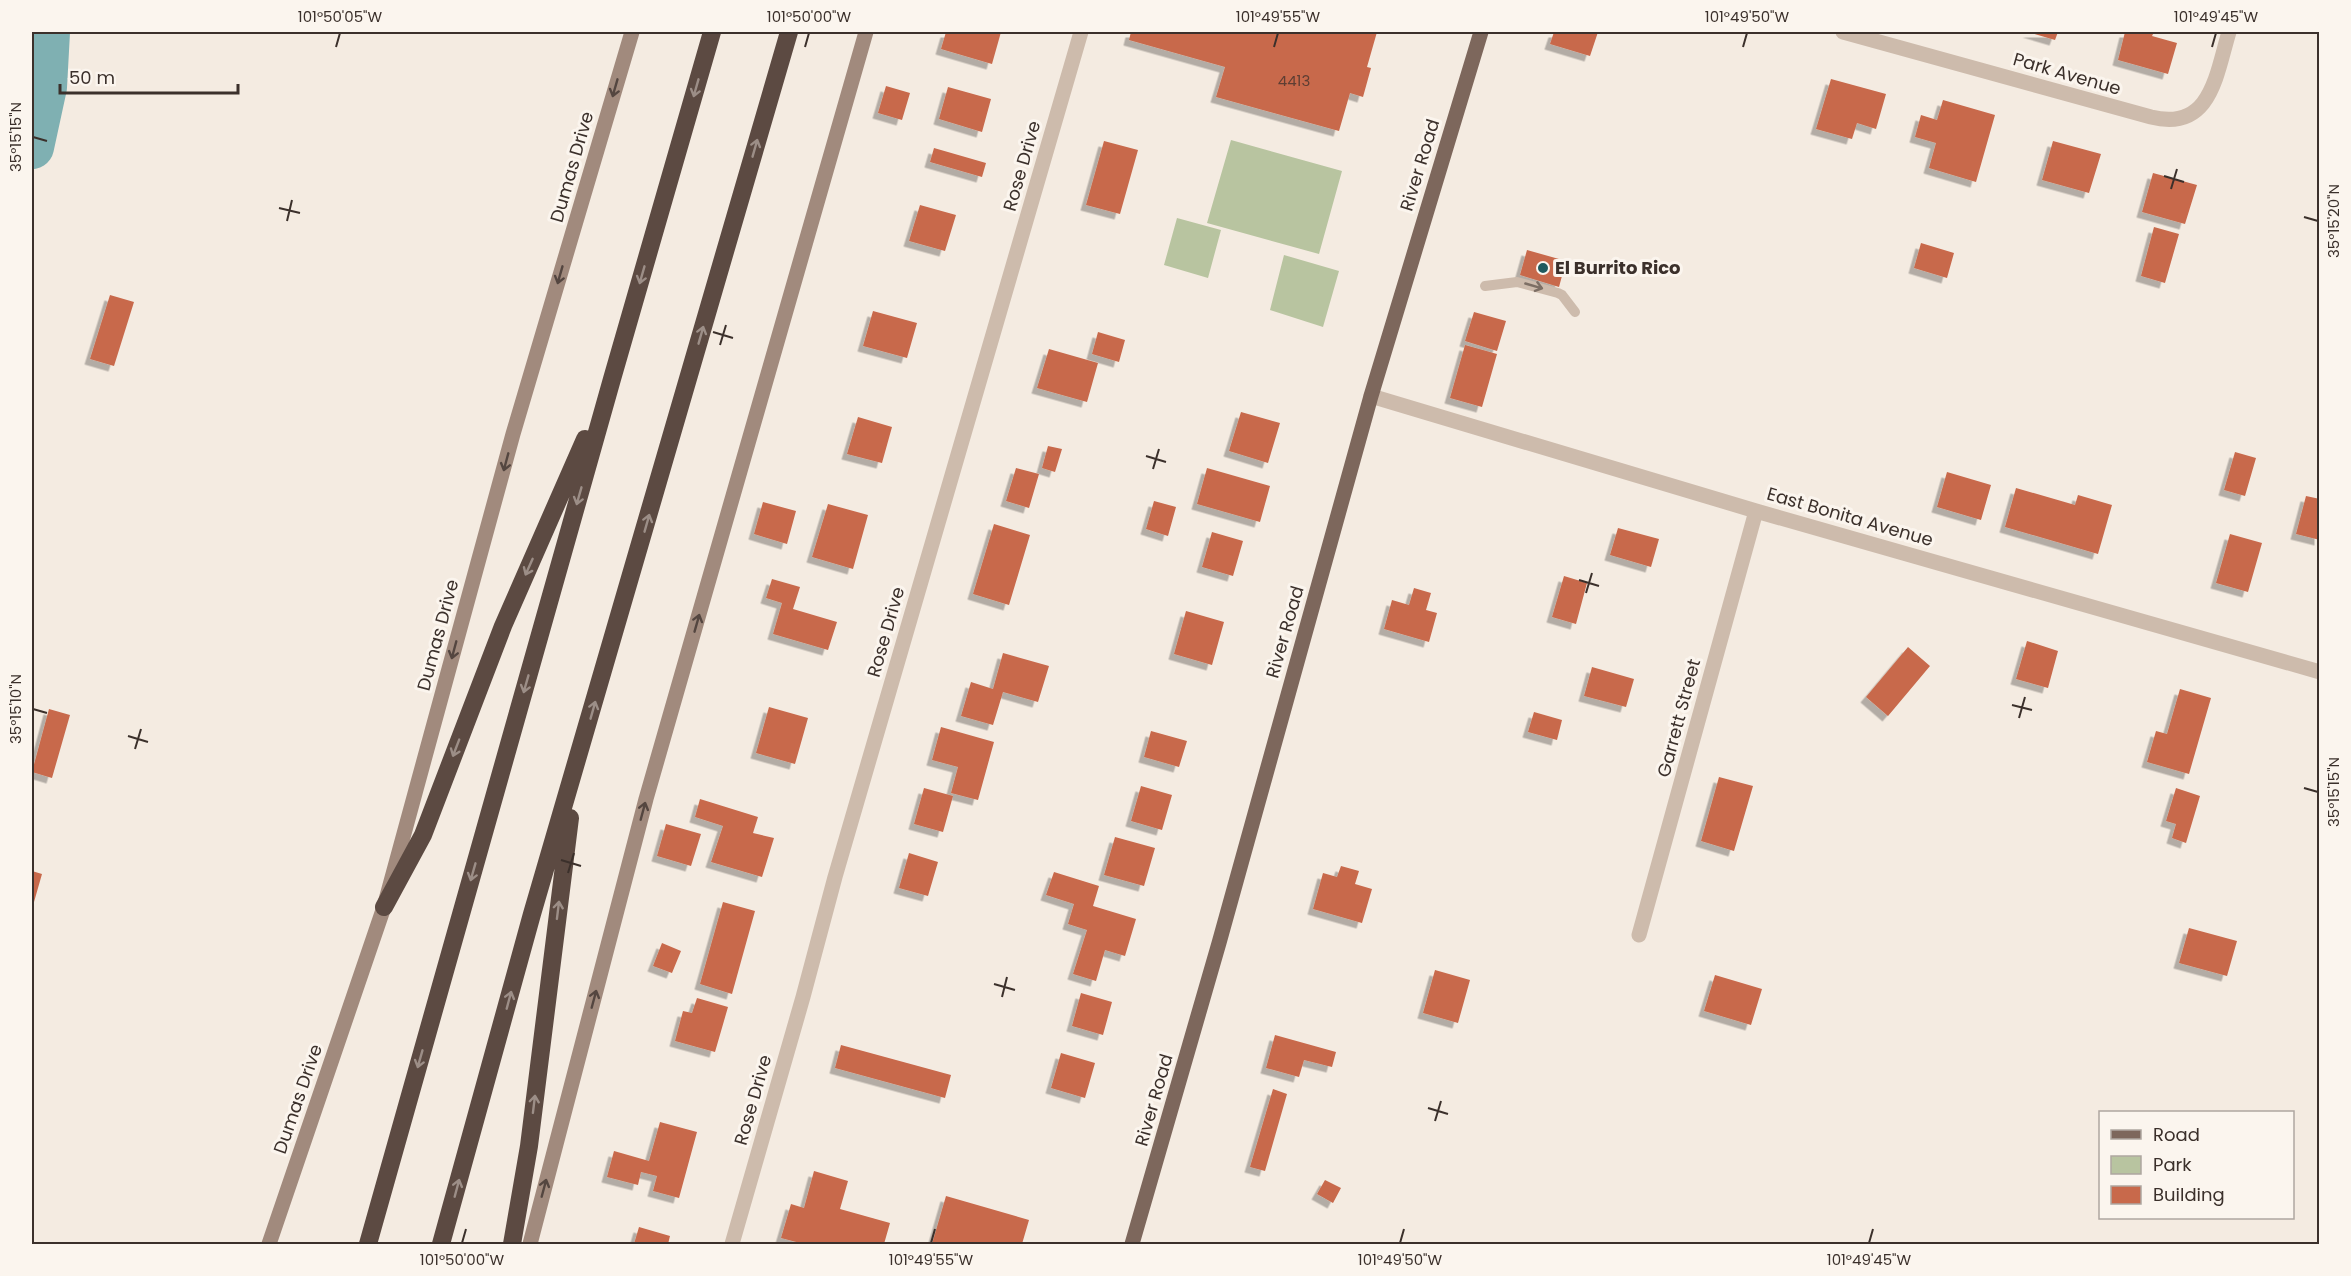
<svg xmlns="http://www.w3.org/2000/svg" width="2351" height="1276" font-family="Poppins,sans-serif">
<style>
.green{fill:#b8c4a0}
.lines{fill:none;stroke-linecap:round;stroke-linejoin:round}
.river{stroke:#7fb0b2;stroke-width:44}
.building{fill:#c8694b;filter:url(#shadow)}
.lane{stroke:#cdbbac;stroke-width:10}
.street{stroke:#cdbbac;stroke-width:15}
.secondary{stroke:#a18a7d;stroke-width:15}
.primary{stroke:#7d675c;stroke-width:15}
.highway{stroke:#5c4a42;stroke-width:18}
.oneway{stroke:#544640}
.oneway2{stroke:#9c8e87}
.oneway3{stroke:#7d6f65}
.ticks{fill:none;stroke:#3b302b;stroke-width:2}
.poi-dot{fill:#1f5a5e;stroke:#fbf5ee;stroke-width:2}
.labels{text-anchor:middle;stroke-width:6;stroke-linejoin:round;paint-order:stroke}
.number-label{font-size:15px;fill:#5e3e33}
.street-label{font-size:18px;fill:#3b302b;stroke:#fbf5ee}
.poi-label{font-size:18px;font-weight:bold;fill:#3b302b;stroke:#fbf5ee;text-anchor:start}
.neatline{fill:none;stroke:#3b302b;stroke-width:2}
.ticks-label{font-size:15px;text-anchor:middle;fill:#3b302b}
</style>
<defs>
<filter id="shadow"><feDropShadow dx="-5.5" dy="5.5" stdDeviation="0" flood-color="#0004"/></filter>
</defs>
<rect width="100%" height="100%" fill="#f4ebe1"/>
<path class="green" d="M 1231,140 L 1342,171 L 1319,254 L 1207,223 Z
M 1177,218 L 1221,230 L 1208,278 L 1164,265 Z
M 1284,255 L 1339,271 L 1323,327 L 1270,310 Z"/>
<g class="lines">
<path class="river" d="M 32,147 L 45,87 L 48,32"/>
</g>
<path class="building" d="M 946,32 L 970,33 L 970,32 L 1001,32 L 992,64 L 941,49 Z
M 1131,32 L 1377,32 L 1367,67 L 1371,68 L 1363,97 L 1350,93 L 1339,131 L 1216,97 L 1225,67 L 1129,40 Z
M 1554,32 L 1598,32 L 1590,56 L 1550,44 Z
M 2028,32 L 2058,32 L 2055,40 Z
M 2125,32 L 2154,32 L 2152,36 L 2177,43 L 2168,74 L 2118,60 Z
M 1831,79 L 1886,94 L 1876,129 L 1857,123 L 1852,139 L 1816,129 Z
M 886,86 L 910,93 L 902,120 L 878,113 Z
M 948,87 L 991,99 L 982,132 L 939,119 Z
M 1943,100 L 1995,115 L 1976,182 L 1929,168 L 1936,143 L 1915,137 L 1921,115 L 1937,120 Z
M 1104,141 L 1138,150 L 1120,214 L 1086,205 Z
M 2053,141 L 2101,154 L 2089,193 L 2042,180 Z
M 934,148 L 986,163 L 982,177 L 930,162 Z
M 2153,173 L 2197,185 L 2185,224 L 2142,212 Z
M 920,205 L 956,215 L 945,251 L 909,241 Z
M 2154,227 L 2179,234 L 2165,283 L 2141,276 Z
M 1921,243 L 1954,253 L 1947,278 L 1914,268 Z
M 1527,250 L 1566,261 L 1559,287 L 1520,275 Z
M 110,295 L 134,302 L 114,366 L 90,359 Z
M 873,311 L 917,323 L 907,358 L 863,346 Z
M 1474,312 L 1506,321 L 1497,351 L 1465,341 Z
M 1098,332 L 1125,340 L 1119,362 L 1092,354 Z
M 1465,345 L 1497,354 L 1482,407 L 1450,398 Z
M 1049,349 L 1098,363 L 1087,402 L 1037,388 Z
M 1241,412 L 1280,423 L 1268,463 L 1229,451 Z
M 858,417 L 892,427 L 882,463 L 847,454 Z
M 1048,446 L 1062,449 L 1055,472 L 1042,468 Z
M 2235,452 L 2256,458 L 2245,496 L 2224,490 Z
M 1016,468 L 1039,474 L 1029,508 L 1006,501 Z
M 1207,468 L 1270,486 L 1260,522 L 1197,504 Z
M 1947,472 L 1991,485 L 1981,520 L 1937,507 Z
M 2016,488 L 2075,505 L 2078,495 L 2112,505 L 2098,554 L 2005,527 Z
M 2306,496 L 2320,499 L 2320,540 L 2296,534 Z
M 1154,501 L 1176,507 L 1168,536 L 1146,529 Z
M 763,502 L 796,511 L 787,544 L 754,534 Z
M 828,504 L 868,515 L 853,569 L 812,557 Z
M 994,524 L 1030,535 L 1009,605 L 973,594 Z
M 1618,528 L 1659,539 L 1651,567 L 1610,555 Z
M 1212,532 L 1243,541 L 1233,576 L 1202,567 Z
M 2230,534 L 2262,543 L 2248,592 L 2216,583 Z
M 1564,576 L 1587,583 L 1576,624 L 1552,617 Z
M 772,579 L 800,587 L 793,609 L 837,622 L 828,650 L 773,634 L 782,603 L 766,598 Z
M 1414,588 L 1431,593 L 1426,610 L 1437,613 L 1429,642 L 1384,629 L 1392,600 L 1409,605 Z
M 1186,611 L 1224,622 L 1212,665 L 1174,654 Z
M 2027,641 L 2058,651 L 2048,688 L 2016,679 Z
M 1908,647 L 1930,666 L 1888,716 L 1866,697 Z
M 1003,653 L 1049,666 L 1038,702 L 1003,692 L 993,725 L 961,716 L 971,682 L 993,689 Z
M 1592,667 L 1634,679 L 1626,707 L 1584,696 Z
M 2180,689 L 2211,698 L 2189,774 L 2147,762 L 2156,731 L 2167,734 Z
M 769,707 L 808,718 L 795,764 L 756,753 Z
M 49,709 L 70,715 L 52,778 L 32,772 Z
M 1534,712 L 1562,720 L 1557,740 L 1528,732 Z
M 941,727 L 994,742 L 978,800 L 951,793 L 958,767 L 932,760 Z
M 1151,731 L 1187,741 L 1179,767 L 1144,757 Z
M 1719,777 L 1753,786 L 1734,851 L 1701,841 Z
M 1141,786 L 1172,795 L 1162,830 L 1131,821 Z
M 924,788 L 953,796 L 943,832 L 914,824 Z
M 2176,788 L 2200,796 L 2186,843 L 2172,838 L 2176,824 L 2166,821 Z
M 700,799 L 758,817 L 753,833 L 774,838 L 762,877 L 711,862 L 723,826 L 695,817 Z
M 666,824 L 701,834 L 691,866 L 657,856 Z
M 1115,837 L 1155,848 L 1144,886 L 1104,875 Z
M 909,853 L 938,862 L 928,896 L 899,888 Z
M 1341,866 L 1359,871 L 1355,884 L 1372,889 L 1362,923 L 1313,909 L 1323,873 L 1337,877 Z
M 32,871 L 42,874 L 32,909 Z
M 1054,872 L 1099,886 L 1093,906 L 1136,919 L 1125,956 L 1105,950 L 1096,981 L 1073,974 L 1087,930 L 1068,924 L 1074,904 L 1046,895 Z
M 723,902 L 755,911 L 732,994 L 700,984 Z
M 2189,928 L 2237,941 L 2227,976 L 2179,963 Z
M 662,943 L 681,951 L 672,973 L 653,966 Z
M 1435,970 L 1470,980 L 1458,1023 L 1423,1013 Z
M 1715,975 L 1762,989 L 1751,1025 L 1704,1011 Z
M 1081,993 L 1112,1002 L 1103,1035 L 1072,1026 Z
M 697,998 L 728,1007 L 715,1052 L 675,1041 L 683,1011 L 692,1013 Z
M 1275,1035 L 1336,1052 L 1332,1067 L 1304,1060 L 1299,1077 L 1266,1068 Z
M 841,1045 L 951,1075 L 945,1098 L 835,1068 Z
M 1061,1053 L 1095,1063 L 1085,1098 L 1051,1088 Z
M 1273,1089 L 1287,1094 L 1265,1171 L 1250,1167 Z
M 660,1122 L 697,1132 L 679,1198 L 653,1191 L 657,1176 L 641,1172 L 638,1185 L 607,1177 L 614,1151 L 649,1161 Z
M 814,1171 L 848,1181 L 840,1209 L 890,1223 L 884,1244 L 804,1244 L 781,1238 L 791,1204 L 804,1208 Z
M 1325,1180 L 1341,1188 L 1333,1203 L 1317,1194 Z
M 946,1196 L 1029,1220 L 1022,1244 L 932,1244 Z
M 639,1227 L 670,1236 L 668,1244 L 634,1244 Z"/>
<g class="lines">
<path class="lane" d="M 1485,286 L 1517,282 L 1558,293 L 1562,295 L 1575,312"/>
<path class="street" d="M 1843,32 L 2151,117 C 2211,132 2216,75 2229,32
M 1371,396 L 1756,511 L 2320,672
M 1639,935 L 1756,511
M 732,1244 L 803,997 L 835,877 L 1081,32"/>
<path class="secondary" d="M 269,1244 L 384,907 L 513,434 L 632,32
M 530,1244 L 646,799 L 866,32"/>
<path class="primary" d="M 1132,1244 L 1219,943 L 1371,396 L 1481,32"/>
<path class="highway" d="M 384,907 L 423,835 L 503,626 L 585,439
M 368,1244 L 612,379 L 712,32
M 441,1244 L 532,914 L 789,32
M 512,1244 L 529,1146 L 570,818"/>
</g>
<defs><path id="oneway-shaft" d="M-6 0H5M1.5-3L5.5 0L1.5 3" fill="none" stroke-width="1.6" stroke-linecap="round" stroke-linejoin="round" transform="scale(1.5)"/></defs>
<g class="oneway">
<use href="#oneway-shaft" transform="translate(615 88) rotate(106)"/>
<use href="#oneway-shaft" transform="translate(560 275) rotate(106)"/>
<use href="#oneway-shaft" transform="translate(506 462) rotate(105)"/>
<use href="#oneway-shaft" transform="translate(697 623) rotate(-74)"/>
<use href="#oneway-shaft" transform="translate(454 650) rotate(105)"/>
<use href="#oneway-shaft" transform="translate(643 811) rotate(-75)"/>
<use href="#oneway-shaft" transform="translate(594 999) rotate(-75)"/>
<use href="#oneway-shaft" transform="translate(544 1188) rotate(-75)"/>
</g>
<g class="oneway2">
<use href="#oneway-shaft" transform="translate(696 88) rotate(106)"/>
<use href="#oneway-shaft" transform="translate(755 148) rotate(-74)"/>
<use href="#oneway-shaft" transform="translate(642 275) rotate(106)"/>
<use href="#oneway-shaft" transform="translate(701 335) rotate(-74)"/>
<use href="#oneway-shaft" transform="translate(579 496) rotate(106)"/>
<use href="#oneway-shaft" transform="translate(647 523) rotate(-74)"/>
<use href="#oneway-shaft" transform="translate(529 567) rotate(114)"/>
<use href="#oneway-shaft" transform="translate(526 684) rotate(106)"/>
<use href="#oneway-shaft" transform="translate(593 710) rotate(-74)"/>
<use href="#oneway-shaft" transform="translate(456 748) rotate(111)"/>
<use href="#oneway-shaft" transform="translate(473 872) rotate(106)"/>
<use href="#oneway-shaft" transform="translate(558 910) rotate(-83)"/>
<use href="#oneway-shaft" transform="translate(509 1000) rotate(-75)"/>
<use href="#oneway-shaft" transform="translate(420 1059) rotate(106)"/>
<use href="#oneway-shaft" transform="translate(534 1104) rotate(-83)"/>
<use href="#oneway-shaft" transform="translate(457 1188) rotate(-75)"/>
</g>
<use class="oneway3" href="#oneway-shaft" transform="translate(1534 286) rotate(16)"/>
<path class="ticks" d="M 336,47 L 340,33M 805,47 L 809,33M 1274,47 L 1278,33M 1743,47 L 1747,33M 2212,47 L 2216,33M 33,137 L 47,141M 2164,176 L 2184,182M 2171,189 L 2177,169M 279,208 L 300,213M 2304,217 L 2318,221M 287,221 L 292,200M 713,332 L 733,338M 720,345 L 726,325M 1146,456 L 1166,462M 1153,469 L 1159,449M 1579,580 L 1599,586M 1586,593 L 1592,573M 2012,705 L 2032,710M 33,709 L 47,713M 2019,718 L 2025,697M 128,736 L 148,742M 135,749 L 141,729M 2304,788 L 2318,792M 561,860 L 581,866M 568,873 L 574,853M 994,984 L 1015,990M 1002,997 L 1007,977M 1428,1108 L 1448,1114M 1435,1121 L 1441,1101M 462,1243 L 466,1229M 931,1243 L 935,1229M 1400,1243 L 1404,1229M 1869,1243 L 1873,1229"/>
<circle class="poi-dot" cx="1543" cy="268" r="6"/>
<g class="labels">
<g class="number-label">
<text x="1294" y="86">4413</text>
</g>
<g class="street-label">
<text transform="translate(2067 74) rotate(16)" y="6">Park Avenue</text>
<text transform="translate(1420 165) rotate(-73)" y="6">River Road</text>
<text transform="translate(1022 166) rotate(-74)" y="6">Rose Drive</text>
<text transform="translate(572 167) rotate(-74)" y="6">Dumas Drive</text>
<text transform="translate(1850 517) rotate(16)" y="6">East Bonita Avenue</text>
<text transform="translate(886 632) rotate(-74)" y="6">Rose Drive</text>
<text transform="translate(1285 632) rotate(-74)" y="6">River Road</text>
<text transform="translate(438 635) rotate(-75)" y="6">Dumas Drive</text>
<text transform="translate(1679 718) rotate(-75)" y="6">Garrett Street</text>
<text transform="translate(298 1099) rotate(-71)" y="6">Dumas Drive</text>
<text transform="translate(753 1100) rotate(-74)" y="6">Rose Drive</text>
<text transform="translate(1154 1100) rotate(-74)" y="6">River Road</text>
</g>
<g class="poi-label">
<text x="1555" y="274">El Burrito Rico</text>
</g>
</g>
<rect width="2351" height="1276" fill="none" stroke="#fbf5ee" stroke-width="66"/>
<rect x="2099" y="1111" width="195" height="108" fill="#fbf5ee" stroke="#aea6a0" stroke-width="1.5"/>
<rect x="2111" y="1130" width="30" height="9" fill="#7d675c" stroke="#aea6a0" stroke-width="1.5"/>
<text x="2153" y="1141" font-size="18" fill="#3b302b">Road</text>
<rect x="2111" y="1156" width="30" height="18" fill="#b8c4a0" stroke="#aea6a0" stroke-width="1.5"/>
<text x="2153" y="1171" font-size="18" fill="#3b302b">Park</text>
<rect x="2111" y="1186" width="30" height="18" fill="#c8694b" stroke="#aea6a0" stroke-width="1.5"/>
<text x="2153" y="1201" font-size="18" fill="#3b302b">Building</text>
<path d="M60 84v9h178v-9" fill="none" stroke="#3b302b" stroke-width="3"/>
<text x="69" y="84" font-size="18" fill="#3b302b" stroke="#fbf5ee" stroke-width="4.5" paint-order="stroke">50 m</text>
<rect x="33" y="33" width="2285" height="1210" class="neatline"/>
<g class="ticks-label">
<text x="340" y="22">101°50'05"W</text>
<text x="809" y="22">101°50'00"W</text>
<text x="1278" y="22">101°49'55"W</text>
<text x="1747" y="22">101°49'50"W</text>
<text x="2216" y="22">101°49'45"W</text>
<text transform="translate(16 137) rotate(-90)" y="5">35°15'15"N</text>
<text transform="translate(2334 221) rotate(-90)" y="5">35°15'20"N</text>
<text transform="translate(16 709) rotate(-90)" y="5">35°15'10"N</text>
<text transform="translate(2334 792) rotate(-90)" y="5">35°15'15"N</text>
<text x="462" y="1265">101°50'00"W</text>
<text x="931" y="1265">101°49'55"W</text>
<text x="1400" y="1265">101°49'50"W</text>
<text x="1869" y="1265">101°49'45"W</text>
</g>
</svg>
